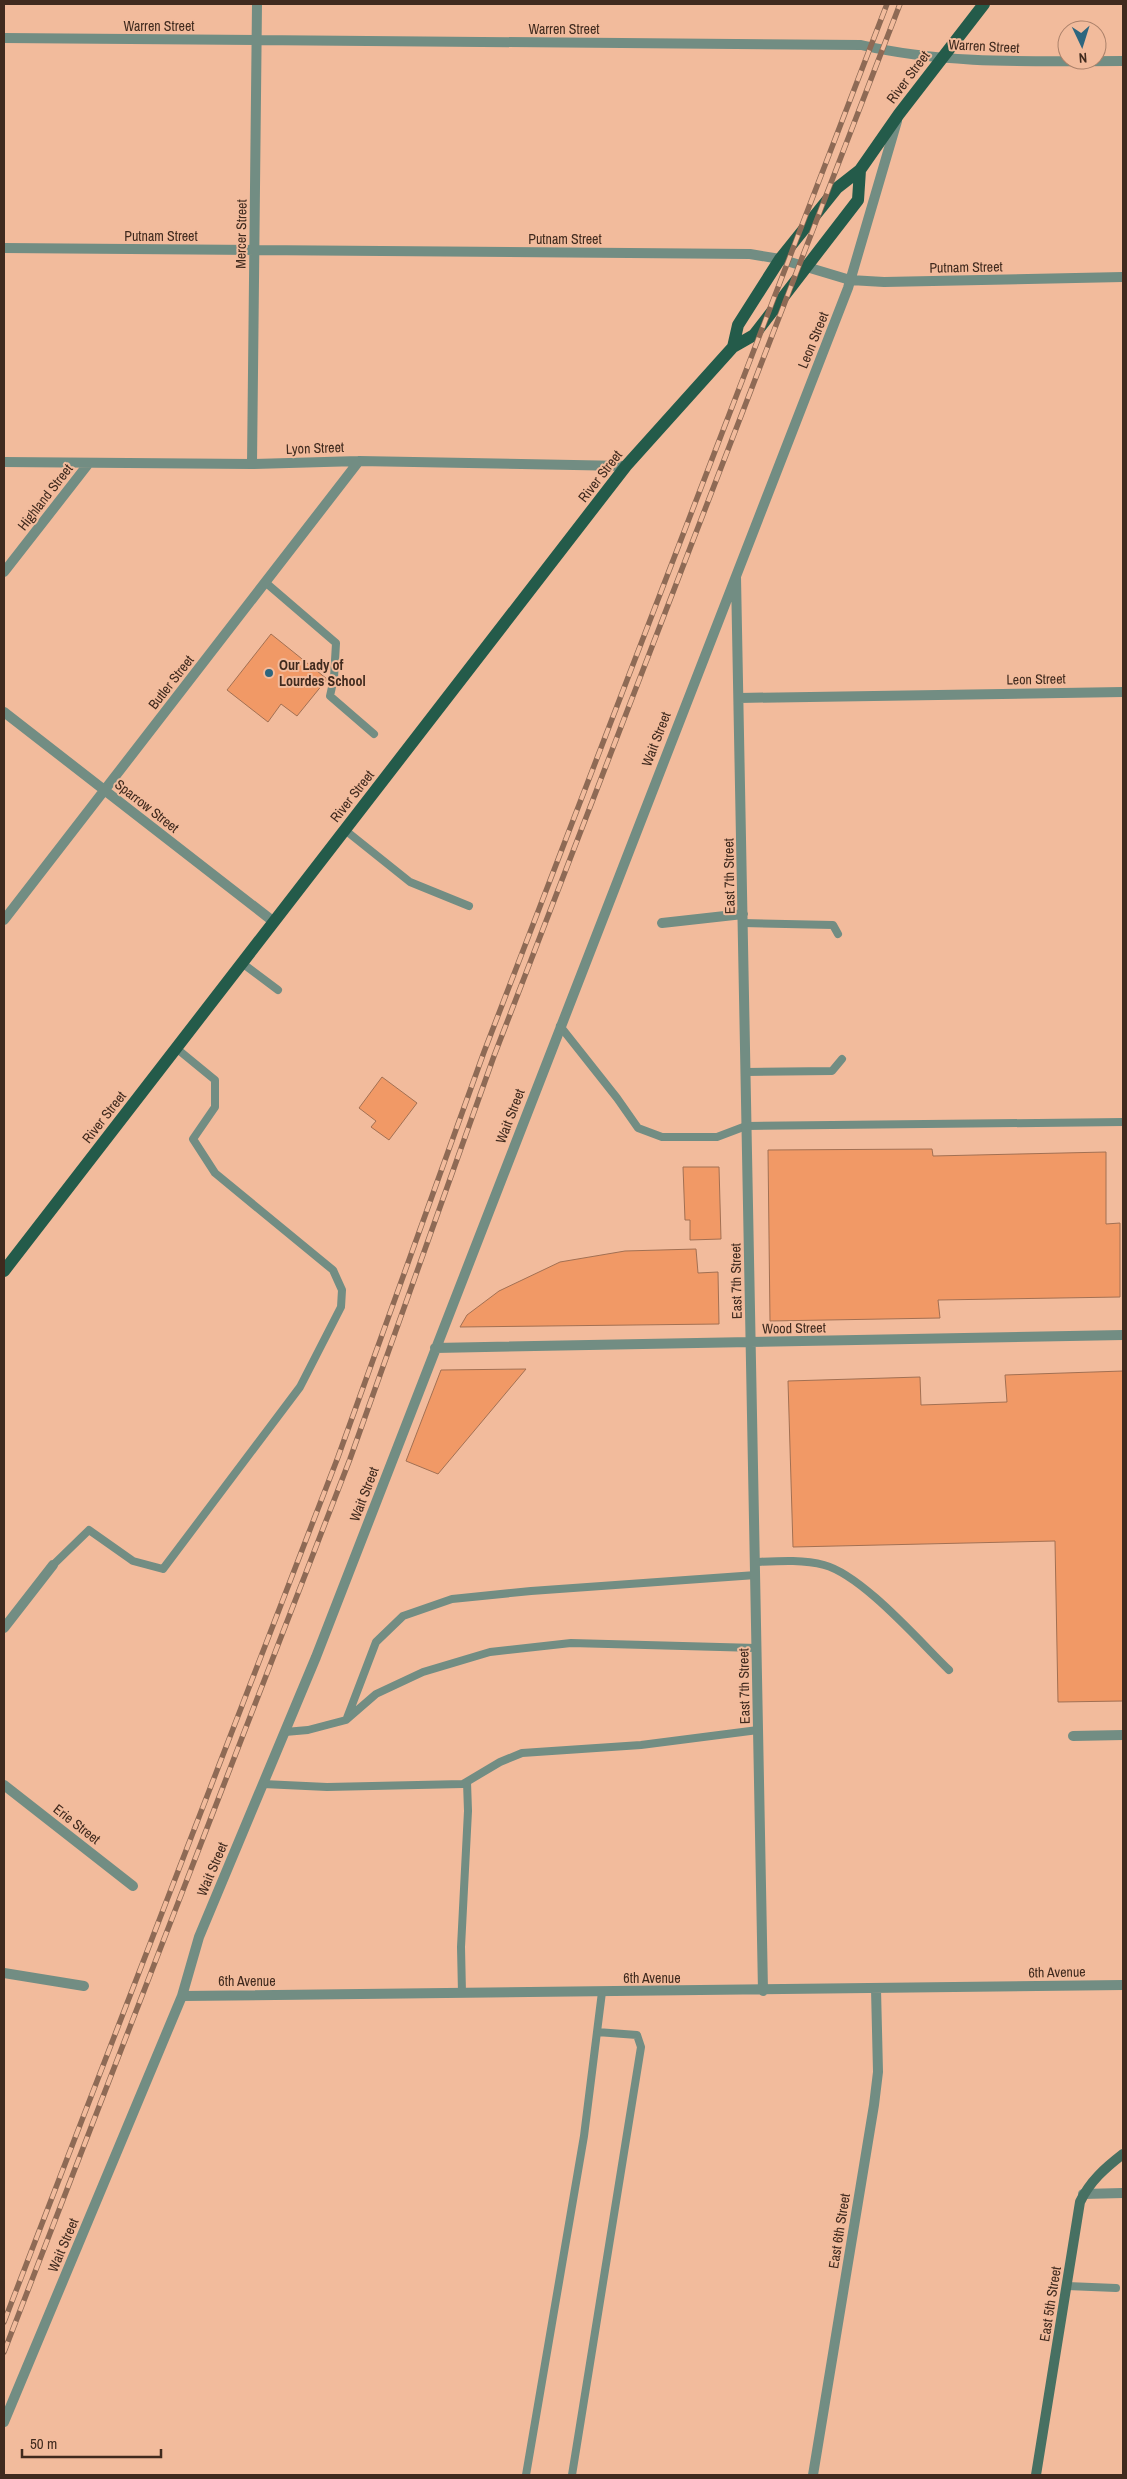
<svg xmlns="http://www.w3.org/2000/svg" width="1127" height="2479" font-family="'Archivo Narrow',sans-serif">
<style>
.building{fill:#f19966;stroke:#a27053}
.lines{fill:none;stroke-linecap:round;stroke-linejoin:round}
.lane{stroke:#728d83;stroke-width:8}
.street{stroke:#728d83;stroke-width:10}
.secondary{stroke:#477062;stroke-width:10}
.primary{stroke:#245b4a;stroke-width:12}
.rail-casing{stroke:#8e6a55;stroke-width:5.5}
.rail{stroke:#f2bb9c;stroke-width:4;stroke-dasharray:11;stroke-linecap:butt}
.poi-dot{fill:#2d667f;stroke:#f2bb9c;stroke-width:2}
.labels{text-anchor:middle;stroke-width:4;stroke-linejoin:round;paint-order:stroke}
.street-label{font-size:14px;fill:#402a1e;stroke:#f2bb9c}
.poi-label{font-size:14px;font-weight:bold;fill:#402a1e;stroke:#f2bb9c;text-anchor:start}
</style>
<rect width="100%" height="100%" fill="#f2bb9c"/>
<path class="building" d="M 271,634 L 327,679 L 297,716 L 281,704 L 268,722 L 227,690 Z
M 382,1077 L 417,1103 L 389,1140 L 371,1127 L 376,1121 L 359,1108 Z
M 932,1149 L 933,1156 L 1106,1152 L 1106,1224 L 1120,1223 L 1120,1297 L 938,1300 L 940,1318 L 770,1321 L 768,1150 Z
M 683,1167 L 719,1167 L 721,1239 L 690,1240 L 690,1220 L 685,1220 Z
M 696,1249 L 698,1273 L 718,1272 L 719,1324 L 460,1327 L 467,1315 L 499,1291 L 560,1262 L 625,1251 Z
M 526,1369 L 438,1474 L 406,1461 L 441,1370 Z
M 1123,1371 L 1123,1701 L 1058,1702 L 1055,1541 L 793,1547 L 788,1381 L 920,1377 L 921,1405 L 1007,1402 L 1005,1375 Z"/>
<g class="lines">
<path class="lane" d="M 265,582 L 336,643 L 334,678 L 330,696 L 374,734
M 345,830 L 410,882 L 469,906
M 743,923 L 833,925 L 838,934
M 242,963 L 278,990
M 560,1026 L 617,1098 L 638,1128 L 662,1137 L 717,1137 L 746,1126 L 1123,1122
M 746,1072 L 832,1071 L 842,1059
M 756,1562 C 777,1561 803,1559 824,1565 C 862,1575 919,1641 949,1670
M 53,1565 L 89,1530 L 133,1561 L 163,1569 L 300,1387 L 341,1307 L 342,1290 L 333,1270 L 215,1173 L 193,1139 L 215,1107 L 215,1080 L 176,1048
M 347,1718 L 376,1642 L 403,1616 L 452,1599 L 531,1591 L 756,1575
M 285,1732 L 308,1730 L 346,1720 L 376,1694 L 423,1672 L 490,1652 L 571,1643 L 757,1648
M 263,1784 L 327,1787 L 463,1784 L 500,1762 L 522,1753 L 641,1745 L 758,1730
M 462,1993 L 461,1947 L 468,1811 L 467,1782
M 1067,2286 L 1116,2288
M 526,2475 L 584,2136 L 602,1992
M 572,2475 L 641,2047 L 637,2035 L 597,2032"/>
<path class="street" d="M 4,38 L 861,45 C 947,65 1036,61 1123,61
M 4,248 L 750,254 L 780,259 L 850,280 L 884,282 L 1123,277
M 4,462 L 252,464 L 359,461 L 626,466
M 252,464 L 257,4
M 4,572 L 89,463
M 736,577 L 763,1991
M 739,698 L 1123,692
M 4,712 L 274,922
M 4,920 L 359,461
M 662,923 L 743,914
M 435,1348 L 1123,1335
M 4,1628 L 53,1565
M 1073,1736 L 1123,1735
M 4,1785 L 133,1886
M 4,1973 L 84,1986
M 182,1996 L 1123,1985
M 1083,2194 L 1123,2193
M 4,2422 L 182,1996 L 199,1937 L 316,1657 L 848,288 L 897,121
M 813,2475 L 874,2105 L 878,2072 L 876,1989"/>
<path class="secondary" d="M 1036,2475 L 1080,2202 C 1090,2181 1105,2168 1123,2154"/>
<path class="primary" d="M 733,347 L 738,325 L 780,259 L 837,188 L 860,170 L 899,114 L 984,4
M 4,1271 L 626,466 L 733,347 L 754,335 L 858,200 L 860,170"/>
<g class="rail-casing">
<path id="rail" d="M 4,2322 L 338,1457 L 484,1052 L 887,4
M 4,2352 L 350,1459 L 494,1056 L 900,4"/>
</g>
<use href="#rail" class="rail"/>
</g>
<circle class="poi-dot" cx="269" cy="673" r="5"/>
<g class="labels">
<g class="street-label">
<text x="159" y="31">Warren Street</text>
<text x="564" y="34">Warren Street</text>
<text transform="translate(984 46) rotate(3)" y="5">Warren Street</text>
<text transform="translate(908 77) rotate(-53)" y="5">River Street</text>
<text transform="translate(241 234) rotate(-89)" y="5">Mercer Street</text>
<text x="161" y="241">Putnam Street</text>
<text x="565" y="244">Putnam Street</text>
<text transform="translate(966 267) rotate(-1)" y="5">Putnam Street</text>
<text transform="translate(813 340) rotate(-68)" y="5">Leon Street</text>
<text transform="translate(315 448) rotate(-2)" y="5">Lyon Street</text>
<text transform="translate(600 476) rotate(-52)" y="5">River Street</text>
<text transform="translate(45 497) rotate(-52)" y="5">Highland Street</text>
<text transform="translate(1036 679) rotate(-1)" y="5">Leon Street</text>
<text transform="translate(171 682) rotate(-52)" y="5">Butler Street</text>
<text transform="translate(656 739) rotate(-69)" y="5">Wait Street</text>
<text transform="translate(352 796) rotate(-52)" y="5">River Street</text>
<text transform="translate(147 806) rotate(38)" y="5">Sparrow Street</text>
<text transform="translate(729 876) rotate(-91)" y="5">East 7th Street</text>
<text transform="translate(510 1116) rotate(-69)" y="5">Wait Street</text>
<text transform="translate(104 1117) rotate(-52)" y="5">River Street</text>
<text transform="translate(736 1281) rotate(-91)" y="5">East 7th Street</text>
<text transform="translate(794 1328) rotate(-1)" y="5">Wood Street</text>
<text transform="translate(364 1494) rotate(-69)" y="5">Wait Street</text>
<text transform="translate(744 1686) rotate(-91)" y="5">East 7th Street</text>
<text transform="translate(77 1824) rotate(38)" y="5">Erie Street</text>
<text transform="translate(212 1869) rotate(-67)" y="5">Wait Street</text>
<text transform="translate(1057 1972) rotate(-1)" y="5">6th Avenue</text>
<text x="652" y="1983">6th Avenue</text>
<text x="247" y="1986">6th Avenue</text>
<text transform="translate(839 2231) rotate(-81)" y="5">East 6th Street</text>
<text transform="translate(63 2245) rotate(-67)" y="5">Wait Street</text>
<text transform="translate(1050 2304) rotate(-81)" y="5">East 5th Street</text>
</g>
<g class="poi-label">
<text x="279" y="670">Our Lady of<tspan x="279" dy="16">Lourdes School</tspan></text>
</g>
</g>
<rect width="1127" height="2479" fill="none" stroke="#402a1e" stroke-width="10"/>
<g transform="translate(1082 45) rotate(176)"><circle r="24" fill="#f2bb9c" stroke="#ab816a"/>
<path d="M0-4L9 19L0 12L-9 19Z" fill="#2d667f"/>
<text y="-8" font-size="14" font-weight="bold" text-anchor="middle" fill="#402a1e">N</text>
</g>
<path d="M22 2449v8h139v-8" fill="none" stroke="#402a1e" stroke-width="2.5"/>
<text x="30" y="2449" font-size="15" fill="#402a1e" stroke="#f2bb9c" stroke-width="4" paint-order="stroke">50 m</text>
</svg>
